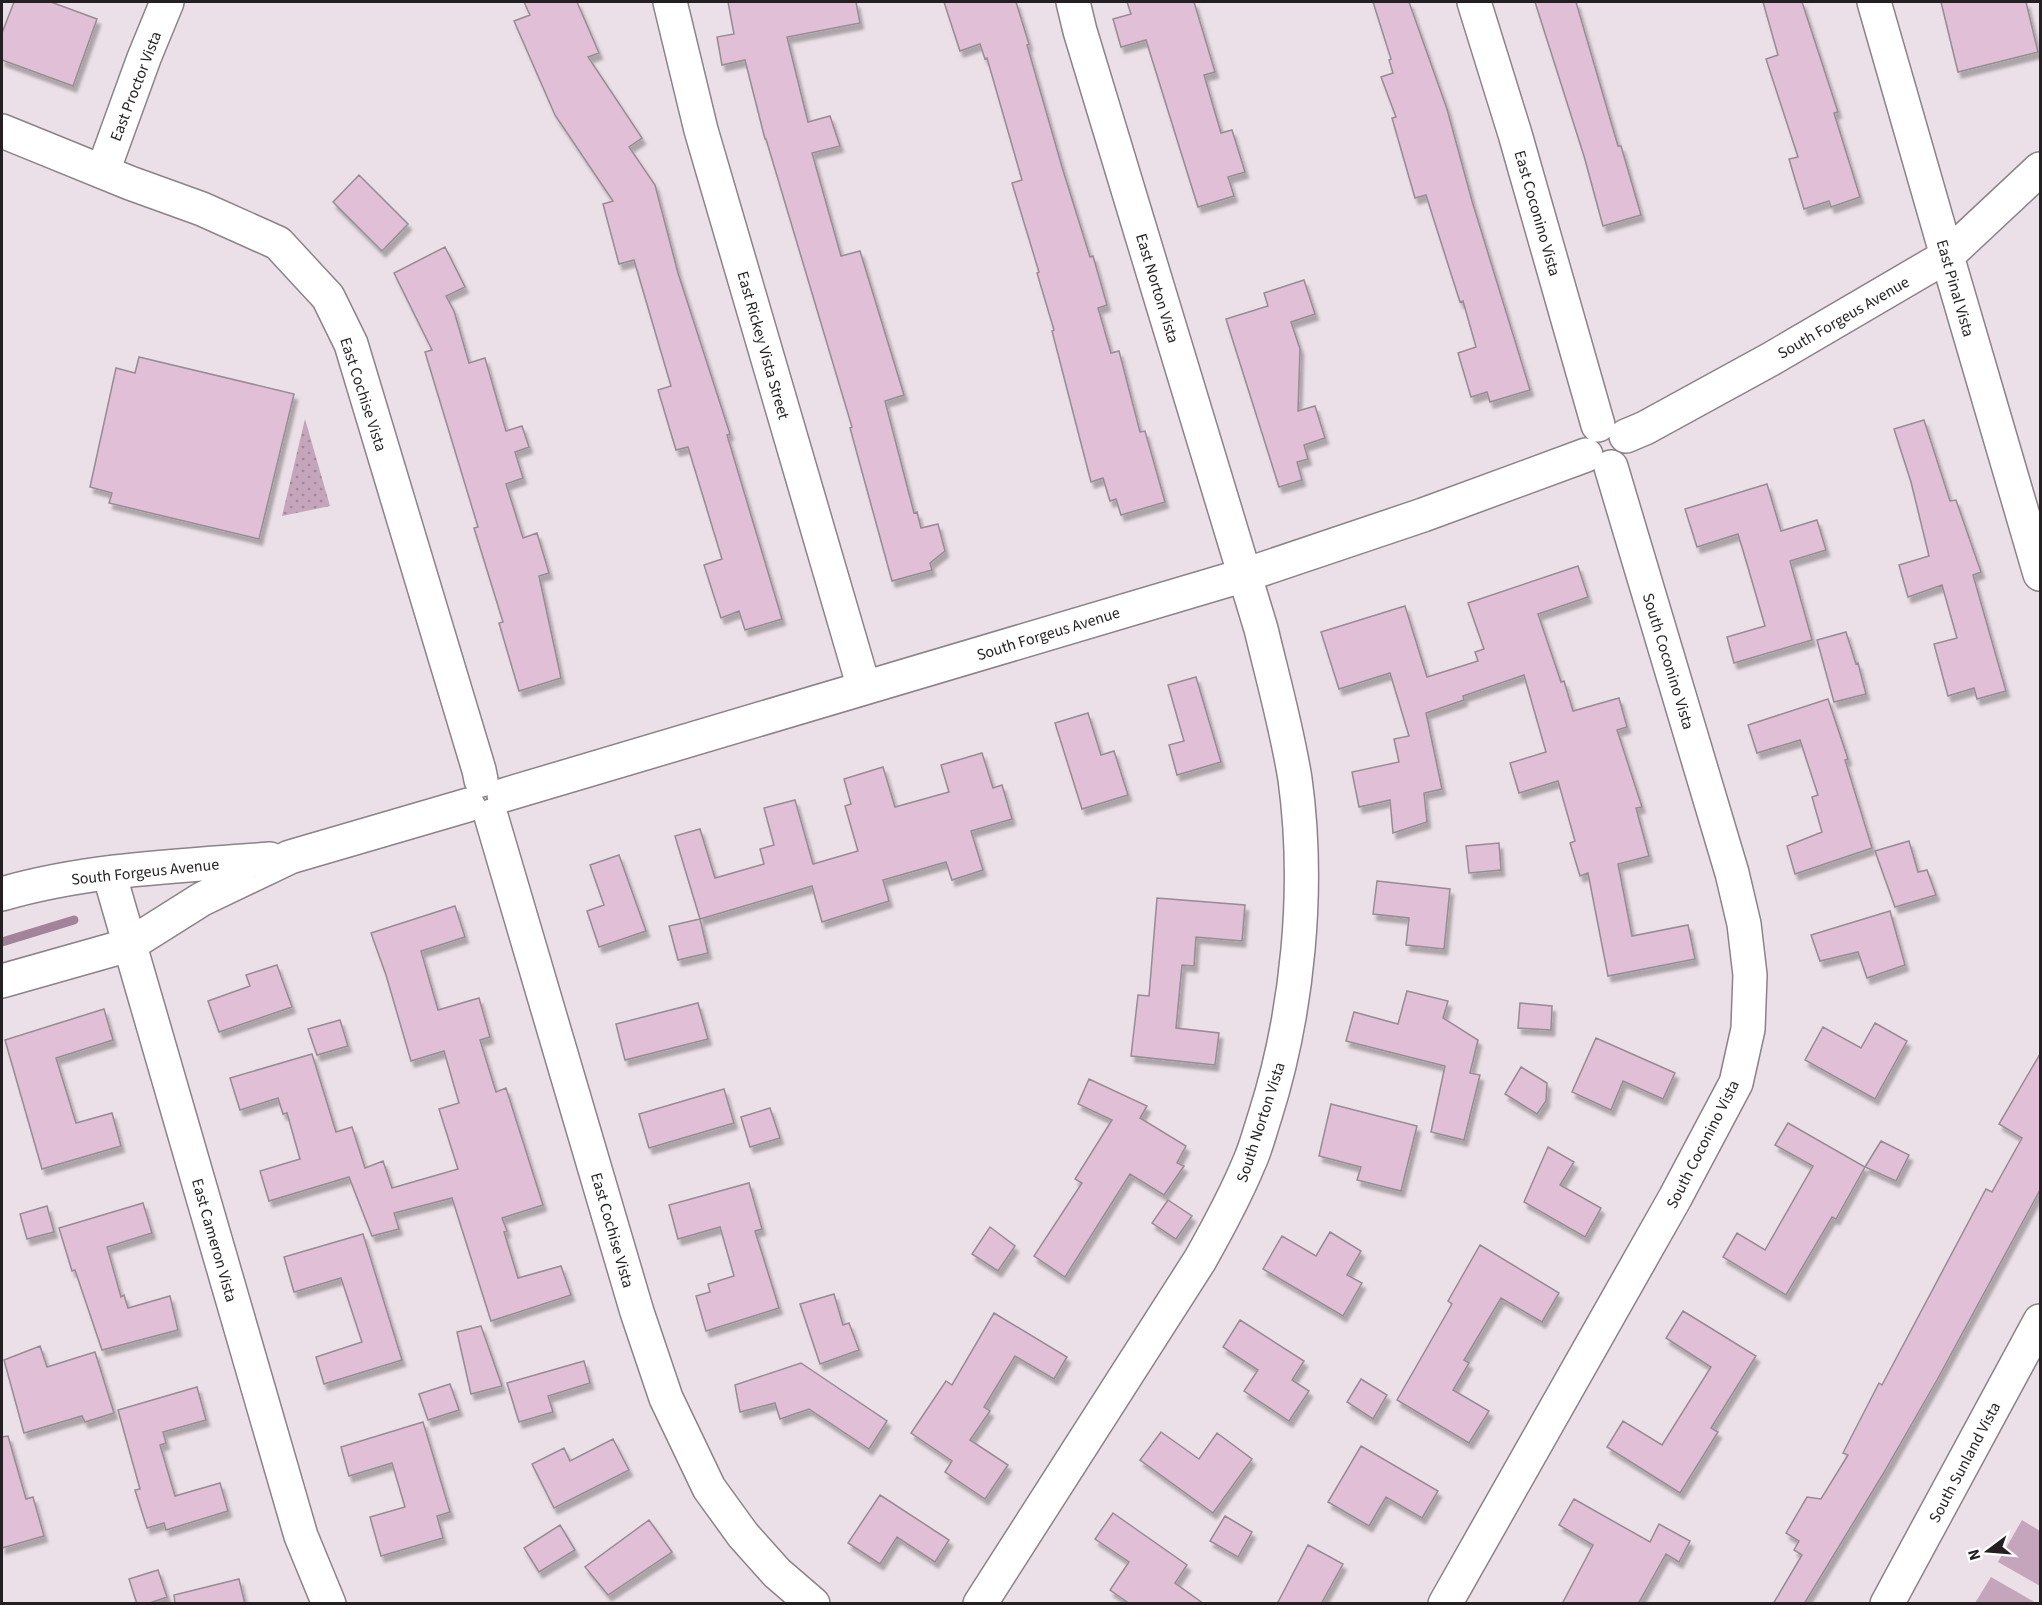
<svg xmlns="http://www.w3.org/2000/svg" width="2042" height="1605" font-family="'Source Sans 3',sans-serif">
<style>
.grass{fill:url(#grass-dots)}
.garden{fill:#c5a5bb}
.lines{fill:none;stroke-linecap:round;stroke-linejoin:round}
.stream{stroke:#a38399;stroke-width:9}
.building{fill:#e1bfd7;stroke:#968c93;stroke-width:1.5;filter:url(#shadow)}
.minor-casing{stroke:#8d8289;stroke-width:36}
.minor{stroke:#fff;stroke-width:33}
.labels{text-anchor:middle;stroke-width:5;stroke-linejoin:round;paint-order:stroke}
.street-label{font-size:16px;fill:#231f22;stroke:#fff}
</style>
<defs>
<pattern id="grass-dots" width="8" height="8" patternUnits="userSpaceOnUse" patternTransform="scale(1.5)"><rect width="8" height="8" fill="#c5a5bb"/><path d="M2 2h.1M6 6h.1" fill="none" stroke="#a08698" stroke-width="1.8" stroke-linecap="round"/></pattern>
<filter id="shadow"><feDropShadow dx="3.5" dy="6" stdDeviation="1.5" flood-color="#0004"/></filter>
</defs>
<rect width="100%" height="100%" fill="#ebe0e7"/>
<path class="grass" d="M 305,419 L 330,506 L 282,516 Z"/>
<path class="garden" d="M 2022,1520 L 2040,1531 L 2040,1586 L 1998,1562 Z
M 1991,1577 L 2036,1603 L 1975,1603 Z"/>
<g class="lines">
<path class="stream" d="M 2,942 L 74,920"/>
</g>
<path class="building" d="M 14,2 L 51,2 L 97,19 L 73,86 L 2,60 L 2,33 Z
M 524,2 L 577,2 L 599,53 L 588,57 L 642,138 L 629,147 L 655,185 L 678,273 L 730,434 L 727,435 L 782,619 L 745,630 L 739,611 L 721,618 L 704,565 L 722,559 L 688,447 L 676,450 L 658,390 L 671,386 L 634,260 L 619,264 L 603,204 L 613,201 L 555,115 L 514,21 L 530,15 Z
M 728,2 L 856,2 L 860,23 L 787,37 L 808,122 L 830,116 L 840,146 L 812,153 L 841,256 L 860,251 L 904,395 L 885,401 L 914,513 L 917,512 L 921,528 L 938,524 L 945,551 L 930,563 L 932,570 L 892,581 L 850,428 L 852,427 L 766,139 L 765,139 L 745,60 L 722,65 L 717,37 L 734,34 Z
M 944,2 L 1016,2 L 1029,44 L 1027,45 L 1062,167 L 1090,257 L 1093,256 L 1107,305 L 1098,308 L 1111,353 L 1119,351 L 1140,432 L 1145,431 L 1165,502 L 1121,515 L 1116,499 L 1110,501 L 1103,478 L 1091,482 L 1052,331 L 1054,330 L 1037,273 L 1039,272 L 1012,183 L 1022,180 L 987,58 L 985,59 L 980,44 L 960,51 Z
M 1127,2 L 1194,2 L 1215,72 L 1204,75 L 1221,133 L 1232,130 L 1245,172 L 1228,177 L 1234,196 L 1198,207 L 1146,40 L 1121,47 L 1113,19 L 1131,14 Z
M 1373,2 L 1409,2 L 1447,109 L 1472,201 L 1530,390 L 1490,402 L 1487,392 L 1471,397 L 1458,353 L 1476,347 L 1463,301 L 1460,302 L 1426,195 L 1415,198 L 1392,118 L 1396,117 L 1381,77 L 1393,73 L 1389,60 L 1391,59 Z
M 1535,2 L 1576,2 L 1618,146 L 1621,146 L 1641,215 L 1603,226 L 1584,156 Z
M 1763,2 L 1802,2 L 1838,112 L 1834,113 L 1860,197 L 1831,207 L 1829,201 L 1804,209 L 1789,159 L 1798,157 L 1766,59 L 1778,55 Z
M 1941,2 L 2026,2 L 2038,52 L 1958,72 Z
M 359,175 L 408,224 L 382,251 L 333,202 Z
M 445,247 L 465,287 L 446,296 L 454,311 L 469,363 L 485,358 L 506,431 L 522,426 L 529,447 L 515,452 L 523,478 L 506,484 L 523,538 L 537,533 L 549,573 L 539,576 L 561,678 L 519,691 L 499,623 L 503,622 L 474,528 L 478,527 L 425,352 L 432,350 L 394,273 Z
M 1304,280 L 1315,314 L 1291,322 L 1300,349 L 1298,411 L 1315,406 L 1325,438 L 1304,445 L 1308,459 L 1297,462 L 1302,480 L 1279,487 L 1226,319 L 1268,306 L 1264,293 Z
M 139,357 L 294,394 L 259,539 L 109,503 L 112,493 L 90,487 L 116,368 L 135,373 Z
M 1924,420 L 1950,501 L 1956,500 L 1981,572 L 1973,575 L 2006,691 L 1977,699 L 1974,688 L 1948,696 L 1934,644 L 1957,638 L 1942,585 L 1908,597 L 1899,565 L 1929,556 L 1911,482 L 1894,429 Z
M 1767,484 L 1781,531 L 1817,520 L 1826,550 L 1790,561 L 1812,640 L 1734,663 L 1727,637 L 1765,626 L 1747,564 L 1738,534 L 1697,547 L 1685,509 Z
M 1578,566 L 1588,597 L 1538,614 L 1561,682 L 1564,681 L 1573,711 L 1619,698 L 1627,727 L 1617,730 L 1642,807 L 1636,808 L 1649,856 L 1618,864 L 1632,936 L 1688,925 L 1695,959 L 1608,976 L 1588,873 L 1580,876 L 1570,843 L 1575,841 L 1558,781 L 1519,793 L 1510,763 L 1546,752 L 1524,675 L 1463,696 L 1464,700 L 1426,713 L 1442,789 L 1424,793 L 1427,822 L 1393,833 L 1390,800 L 1359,807 L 1352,772 L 1399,762 L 1394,739 L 1409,736 L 1390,673 L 1339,689 L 1321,632 L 1405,606 L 1427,677 L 1478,661 L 1475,652 L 1484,649 L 1468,603 Z
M 1846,632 L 1856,664 L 1858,663 L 1866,694 L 1834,702 L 1817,640 Z
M 1196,677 L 1221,762 L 1177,775 L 1169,745 L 1184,741 L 1168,685 Z
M 1828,699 L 1848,759 L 1845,760 L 1872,848 L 1795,874 L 1787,846 L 1822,832 L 1812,797 L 1818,795 L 1800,740 L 1757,753 L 1748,725 Z
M 1088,713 L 1101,755 L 1114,751 L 1128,795 L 1082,809 L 1055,723 Z
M 982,753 L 993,788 L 1002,785 L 1012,819 L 971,831 L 983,870 L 952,880 L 946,862 L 883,880 L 889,901 L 822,922 L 812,886 L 700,919 L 675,836 L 700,829 L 715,878 L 764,864 L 760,849 L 774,845 L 764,808 L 795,800 L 813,864 L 858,851 L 845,806 L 851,804 L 844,779 L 883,767 L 895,807 L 949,792 L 941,765 Z
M 1909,841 L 1918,872 L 1927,870 L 1936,895 L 1895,907 L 1875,851 Z
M 1499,843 L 1501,870 L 1469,873 L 1466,846 Z
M 619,855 L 646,931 L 599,947 L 587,911 L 604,905 L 590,865 Z
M 1377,881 L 1450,889 L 1444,949 L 1406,945 L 1409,918 L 1373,914 Z
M 1157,898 L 1245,905 L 1242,941 L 1196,937 L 1194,966 L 1182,965 L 1176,1028 L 1219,1033 L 1215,1065 L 1131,1056 L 1138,995 L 1149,996 Z
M 455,906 L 465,937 L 421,951 L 438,1010 L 479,998 L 490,1037 L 480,1040 L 496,1092 L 506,1088 L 543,1205 L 502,1218 L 507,1231 L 504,1232 L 518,1278 L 561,1266 L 571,1295 L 491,1321 L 452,1198 L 394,1213 L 399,1229 L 372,1236 L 349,1177 L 269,1201 L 260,1171 L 300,1159 L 287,1113 L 283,1114 L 278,1098 L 240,1110 L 230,1078 L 312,1054 L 336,1132 L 352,1127 L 365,1168 L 383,1161 L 392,1188 L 458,1169 L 439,1109 L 459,1103 L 444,1051 L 411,1061 L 386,975 L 371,933 Z
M 1890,911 L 1905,965 L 1867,978 L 1858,952 L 1820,961 L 1811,935 Z
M 700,919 L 708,953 L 678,960 L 669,926 Z
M 277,965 L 292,1007 L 219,1032 L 208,1001 L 250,986 L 246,975 Z
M 1407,991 L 1448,1001 L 1443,1018 L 1478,1040 L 1470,1073 L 1480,1075 L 1464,1140 L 1431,1132 L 1445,1066 L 1346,1041 L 1354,1012 L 1398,1024 Z
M 698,1003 L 708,1039 L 625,1060 L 616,1024 Z
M 1520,1003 L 1552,1006 L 1551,1030 L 1518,1028 Z
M 104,1009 L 113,1040 L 56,1058 L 76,1123 L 112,1113 L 121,1146 L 42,1169 L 5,1040 Z
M 340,1020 L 348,1046 L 317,1055 L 308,1029 Z
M 1875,1023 L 1907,1041 L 1875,1099 L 1805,1060 L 1823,1027 L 1861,1048 Z
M 1596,1038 L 1675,1073 L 1663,1099 L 1623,1081 L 1611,1110 L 1572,1092 Z
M 2040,1054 L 2040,1190 L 1937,1380 L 1883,1474 L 1804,1604 L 1773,1604 L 1802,1555 L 1794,1550 L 1799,1541 L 1786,1533 L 1807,1497 L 1821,1499 L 1848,1455 L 1843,1453 L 1879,1383 L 1882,1385 L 1986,1189 L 1992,1192 L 2022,1138 L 1999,1124 Z
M 1521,1067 L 1547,1083 L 1546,1101 L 1537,1114 L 1505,1094 Z
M 1089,1079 L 1147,1106 L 1140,1118 L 1186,1146 L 1177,1163 L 1184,1166 L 1164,1195 L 1130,1174 L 1065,1277 L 1034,1256 L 1082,1183 L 1075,1179 L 1112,1120 L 1078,1104 Z
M 724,1089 L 734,1123 L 649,1148 L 639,1114 Z
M 1331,1104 L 1417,1126 L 1401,1191 L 1357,1180 L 1361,1167 L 1319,1156 Z
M 770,1108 L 780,1138 L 750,1147 L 741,1117 Z
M 1788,1123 L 1865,1167 L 1836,1219 L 1832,1217 L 1786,1295 L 1723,1257 L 1737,1233 L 1765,1250 L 1813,1166 L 1775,1145 Z
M 1881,1141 L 1909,1155 L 1896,1181 L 1865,1167 Z
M 1548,1147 L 1574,1162 L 1560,1185 L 1601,1208 L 1585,1237 L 1524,1202 Z
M 749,1183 L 762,1229 L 755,1231 L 779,1308 L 706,1331 L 696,1296 L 710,1292 L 708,1284 L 734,1276 L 720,1227 L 678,1239 L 669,1205 Z
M 1168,1200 L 1192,1216 L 1176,1239 L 1152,1223 Z
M 143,1203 L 152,1233 L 107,1247 L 121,1297 L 124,1295 L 128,1308 L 170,1296 L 178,1330 L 102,1350 L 75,1270 L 72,1271 L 59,1228 Z
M 47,1206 L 54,1232 L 27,1239 L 20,1214 Z
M 990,1227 L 1015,1246 L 998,1271 L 972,1254 Z
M 1330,1232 L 1361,1251 L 1347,1275 L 1362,1283 L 1343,1316 L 1263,1269 L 1282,1236 L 1316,1256 Z
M 363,1234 L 402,1360 L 324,1384 L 316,1357 L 362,1342 L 341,1278 L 294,1292 L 284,1257 Z
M 1480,1245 L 1559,1293 L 1542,1322 L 1501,1298 L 1464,1360 L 1469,1363 L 1453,1390 L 1489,1411 L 1469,1443 L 1397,1400 L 1452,1304 L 1448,1301 Z
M 834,1294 L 843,1325 L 849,1323 L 859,1350 L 820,1364 L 800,1304 Z
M 1683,1311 L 1756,1356 L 1711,1428 L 1718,1432 L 1680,1493 L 1607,1447 L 1623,1421 L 1662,1445 L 1711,1367 L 1666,1338 Z
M 994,1313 L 1067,1357 L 1054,1379 L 1015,1356 L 984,1407 L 990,1411 L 970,1440 L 1008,1465 L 985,1499 L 945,1472 L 952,1461 L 911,1433 L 946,1381 L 952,1385 Z
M 1240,1320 L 1304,1361 L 1292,1380 L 1309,1391 L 1289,1421 L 1244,1391 L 1258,1370 L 1223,1347 Z
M 481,1326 L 502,1386 L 471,1394 L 457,1332 Z
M 40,1346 L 47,1367 L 95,1352 L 114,1413 L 85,1422 L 82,1416 L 24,1433 L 4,1360 Z
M 584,1361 L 590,1383 L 548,1396 L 553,1412 L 519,1422 L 507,1383 Z
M 801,1363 L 887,1421 L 869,1449 L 809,1409 L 780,1419 L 775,1403 L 740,1412 L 735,1385 Z
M 1361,1379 L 1387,1395 L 1373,1419 L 1347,1402 Z
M 450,1384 L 459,1410 L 428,1420 L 419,1394 Z
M 197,1387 L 206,1420 L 163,1432 L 166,1443 L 160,1445 L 175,1496 L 220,1483 L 228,1511 L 166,1530 L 164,1523 L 147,1528 L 135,1490 L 140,1489 L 118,1410 Z
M 423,1422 L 450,1512 L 437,1516 L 443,1538 L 381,1556 L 370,1517 L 405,1507 L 392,1463 L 349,1476 L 341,1447 Z
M 1161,1432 L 1199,1459 L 1217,1433 L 1252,1459 L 1213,1513 L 1140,1460 Z
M 8,1436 L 26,1499 L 33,1497 L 44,1536 L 2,1548 L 2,1437 Z
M 613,1439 L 629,1470 L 554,1508 L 532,1464 L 564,1448 L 570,1461 Z
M 1361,1446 L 1438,1491 L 1422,1518 L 1386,1497 L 1369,1526 L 1328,1502 Z
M 880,1495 L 949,1540 L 935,1562 L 897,1537 L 880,1564 L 848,1543 Z
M 1574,1499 L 1650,1542 L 1659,1524 L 1690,1541 L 1679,1562 L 1666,1554 L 1638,1604 L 1562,1604 L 1593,1545 L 1559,1525 Z
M 1113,1513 L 1187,1565 L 1175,1583 L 1204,1604 L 1130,1604 L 1110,1590 L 1129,1562 L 1095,1539 Z
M 1225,1516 L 1252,1532 L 1238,1557 L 1210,1541 Z
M 649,1520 L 672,1552 L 608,1595 L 585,1567 Z
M 560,1525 L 575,1550 L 539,1572 L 524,1548 Z
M 1308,1545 L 1343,1564 L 1321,1604 L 1277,1604 Z
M 158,1570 L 167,1597 L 147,1604 L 137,1604 L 129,1579 Z
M 239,1579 L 245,1604 L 175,1604 L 174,1595 Z"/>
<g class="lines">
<g class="minor-casing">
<path id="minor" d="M 670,2 L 701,130 L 864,688
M 1474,2 L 1515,134 L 1598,425
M 1874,2 L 1947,256 L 2040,574
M 2,131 L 130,183 L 202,209 L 278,243 L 328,297 L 351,344 L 479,770 L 481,780
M 103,171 L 144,58 L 167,2
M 1626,436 L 1645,428 L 1771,359 L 1947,256 L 2040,169
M 504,795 L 1245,575 L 1423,515 L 1586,455
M 491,816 L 637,1312 L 666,1398 L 709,1488 L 743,1535 L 777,1573 L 813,1604
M 109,873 L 301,1536 L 329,1604
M 2,894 C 88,869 181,866 270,859
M 2,981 L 129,945 L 202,899 L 290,857 L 468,805
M 980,1604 L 1200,1260 C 1218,1228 1235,1197 1249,1163 C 1256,1148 1260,1131 1265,1116 C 1298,1012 1310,888 1295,779 C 1287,729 1273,679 1261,629 L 1080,31 L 1073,2
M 1445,1604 L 1675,1198 L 1736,1083 L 1748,1029 L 1750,975 L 1744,924 L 1732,873 L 1611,467
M 1887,1604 L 2040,1321"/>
</g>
<use href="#minor" class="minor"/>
</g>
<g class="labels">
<g class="street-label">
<text transform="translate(135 86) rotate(-69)" y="6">East Proctor Vista</text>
<text transform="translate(1538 213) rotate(74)" y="6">East Coconino Vista</text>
<text transform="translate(1158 288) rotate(73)" y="6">East Norton Vista</text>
<text transform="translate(1956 288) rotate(74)" y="6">East Pinal Vista</text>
<text transform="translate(1843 317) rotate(-30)" y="6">South Forgeus Avenue</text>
<text transform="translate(764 345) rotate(74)" y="6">East Rickey Vista Street</text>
<text transform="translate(364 394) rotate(72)" y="6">East Cochise Vista</text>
<text transform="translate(1048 633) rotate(-17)" y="6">South Forgeus Avenue</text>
<text transform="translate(1669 661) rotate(73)" y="6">South Coconino Vista</text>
<text transform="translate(145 871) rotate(-6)" y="6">South Forgeus Avenue</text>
<text transform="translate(1260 1122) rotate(-72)" y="6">South Norton Vista</text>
<text transform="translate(1702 1144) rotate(-63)" y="6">South Coconino Vista</text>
<text transform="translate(613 1230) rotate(74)" y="6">East Cochise Vista</text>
<text transform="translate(215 1240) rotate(74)" y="6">East Cameron Vista</text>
<text transform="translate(1964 1462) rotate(-62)" y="6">South Sunland Vista</text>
</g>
</g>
<rect width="2042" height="1605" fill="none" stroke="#231f22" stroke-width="6"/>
<g transform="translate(1988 1551) rotate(254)" stroke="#ffffff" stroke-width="4.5" paint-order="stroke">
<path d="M0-4.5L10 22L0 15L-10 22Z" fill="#231f22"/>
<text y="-9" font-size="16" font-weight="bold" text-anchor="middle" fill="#231f22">N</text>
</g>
</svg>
